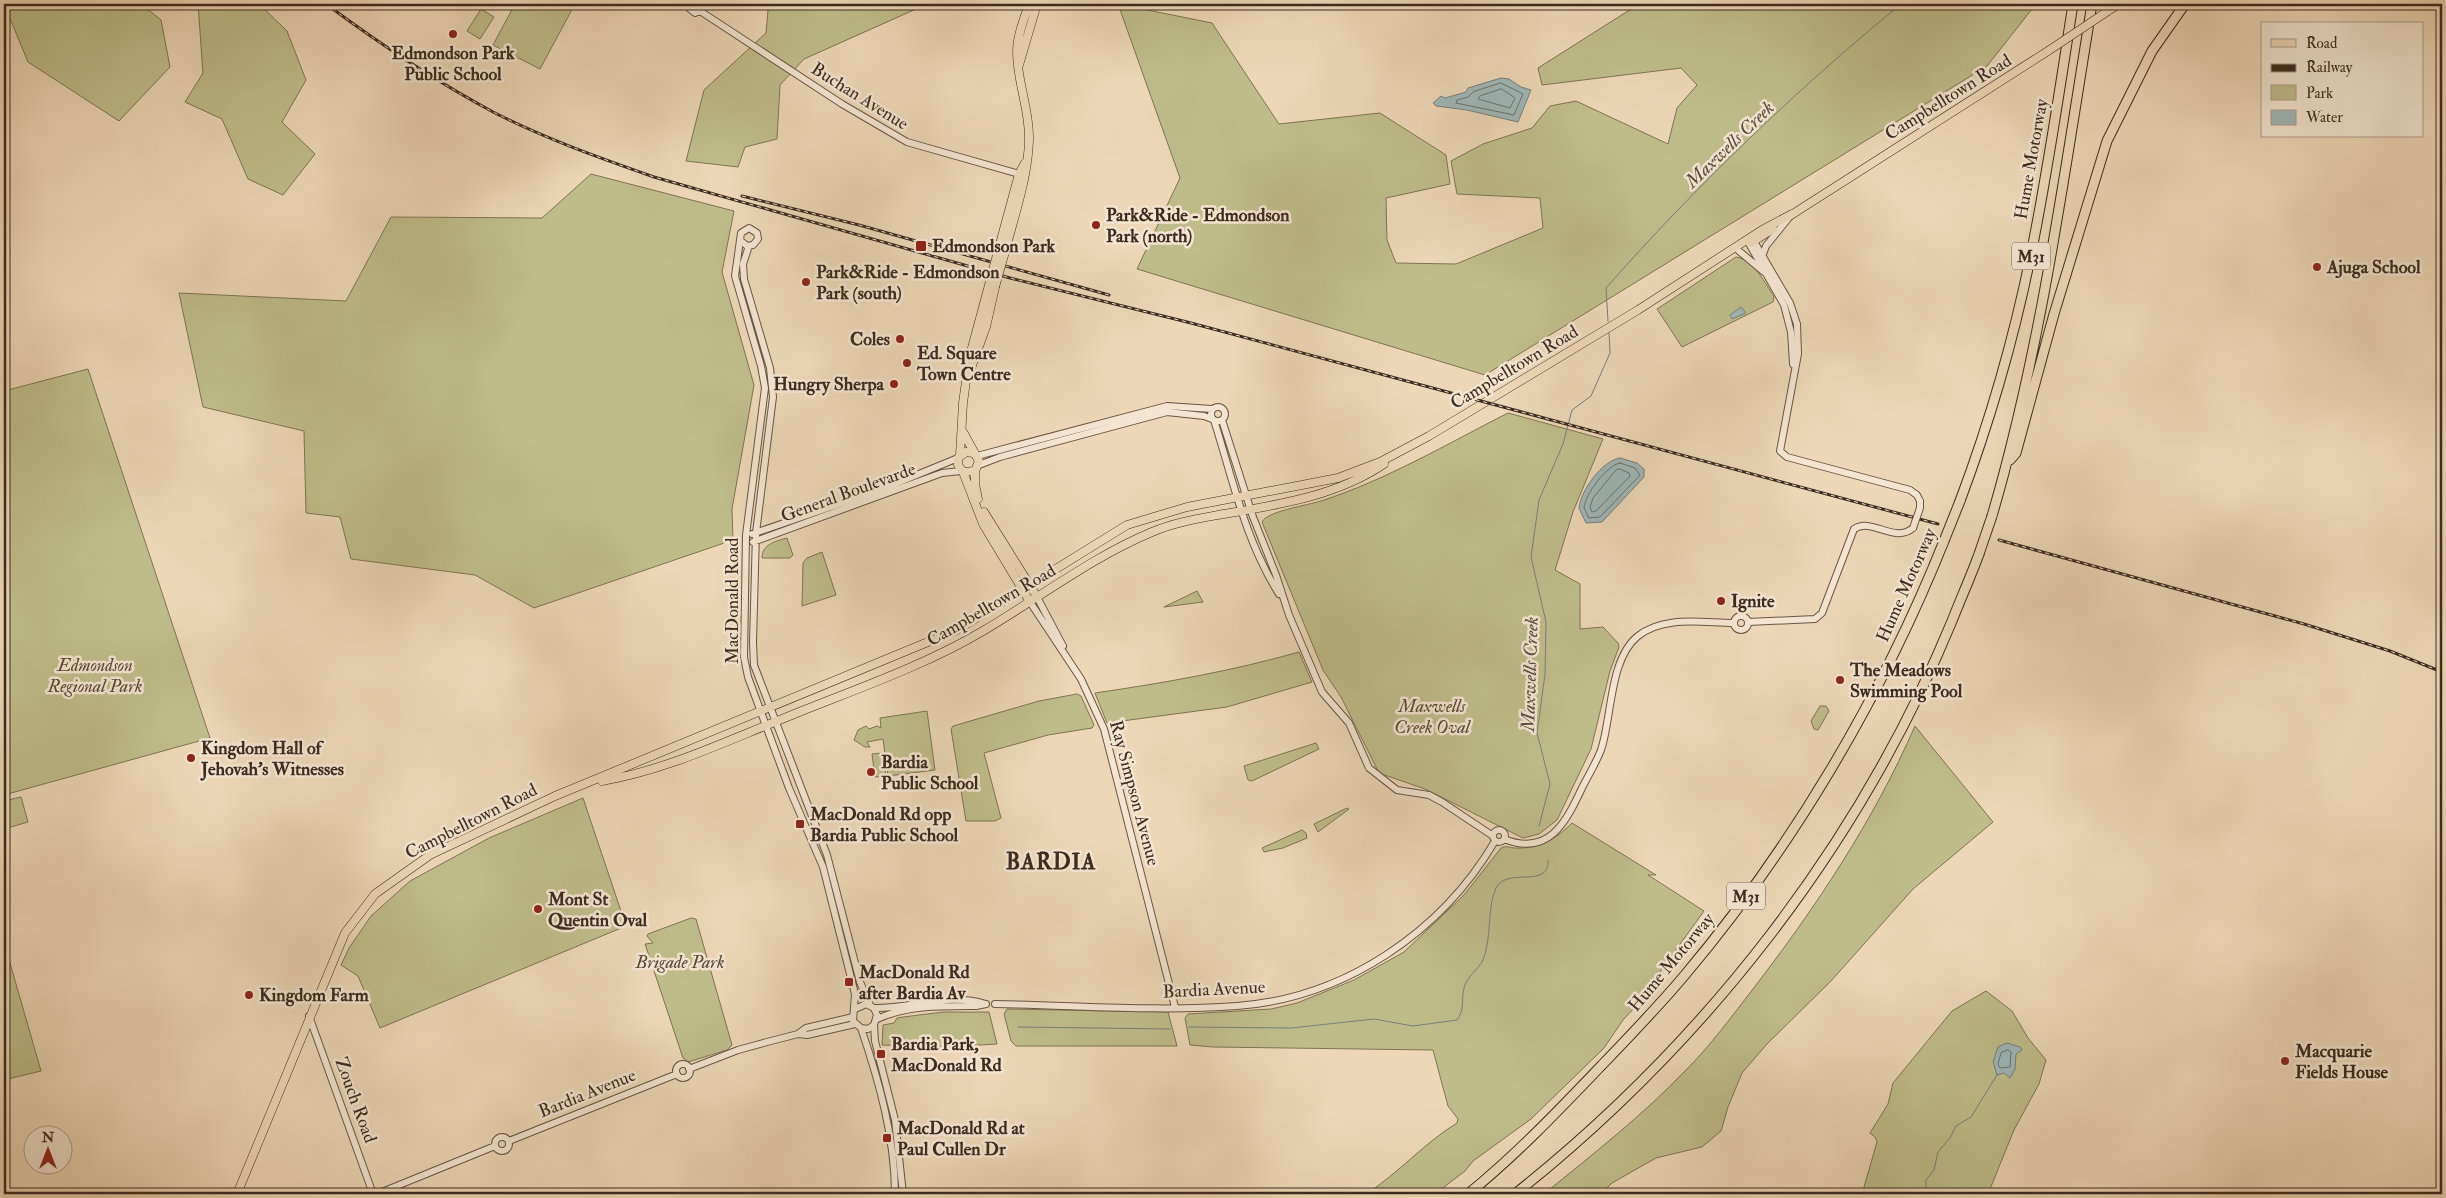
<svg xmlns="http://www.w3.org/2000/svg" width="2446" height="1198" font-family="'IM FELL Double Pica',serif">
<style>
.green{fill:#bebd8a;stroke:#7d7454}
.water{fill:#9eb7b9;stroke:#777f7b}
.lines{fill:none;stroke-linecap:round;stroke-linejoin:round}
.shore{stroke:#6d716c;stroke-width:1}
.stream{stroke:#777f7b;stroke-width:1}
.minor-casing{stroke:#685644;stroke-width:8}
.major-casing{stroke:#3c2b1e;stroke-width:9}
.highway-casing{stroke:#3c2b1e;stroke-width:11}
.minor{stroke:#f3e5d0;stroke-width:6}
.major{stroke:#edd7b6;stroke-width:8}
.highway{stroke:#edd7b6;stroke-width:9}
.rail-casing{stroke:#3c2b1e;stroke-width:3}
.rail{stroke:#f3e5d0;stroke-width:1;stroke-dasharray:4;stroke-linecap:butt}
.minor-bridge-casing{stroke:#685644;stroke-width:8;stroke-linecap:butt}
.major-bridge-casing{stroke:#3c2b1e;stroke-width:9;stroke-linecap:butt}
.highway-bridge-casing{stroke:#3c2b1e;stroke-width:11;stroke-linecap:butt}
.minor-bridge{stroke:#f3e5d0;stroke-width:6}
.major-bridge{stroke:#edd7b6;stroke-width:8}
.highway-bridge{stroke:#edd7b6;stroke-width:9}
.poi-dot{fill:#8f2418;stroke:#f3e5d0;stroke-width:2}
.labels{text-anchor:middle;stroke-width:5;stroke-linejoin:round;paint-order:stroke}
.shield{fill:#f3e5d0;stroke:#736353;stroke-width:1}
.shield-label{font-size:16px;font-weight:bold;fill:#3c2b1e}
.poi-label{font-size:18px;font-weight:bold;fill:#3c2b1e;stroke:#f3e5d0;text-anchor:start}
.street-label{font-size:18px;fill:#3c2b1e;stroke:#f3e5d0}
.park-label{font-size:18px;font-style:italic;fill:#564834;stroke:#f3e5d0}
.water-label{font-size:19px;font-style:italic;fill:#544e45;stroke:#f3e5d0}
.district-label{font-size:22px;font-weight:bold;letter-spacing:1px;fill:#3c2b1e;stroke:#f3e5d0}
</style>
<rect width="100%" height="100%" fill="#edd7b6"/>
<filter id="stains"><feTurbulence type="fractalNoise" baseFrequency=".004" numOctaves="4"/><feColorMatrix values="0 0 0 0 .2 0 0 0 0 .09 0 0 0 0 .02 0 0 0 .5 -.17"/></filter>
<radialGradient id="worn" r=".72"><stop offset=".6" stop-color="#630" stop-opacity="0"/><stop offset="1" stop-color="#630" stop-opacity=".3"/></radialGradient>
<path class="green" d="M 4,4 L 141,4 L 161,20 L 170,67 L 119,121 L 28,62 Z
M 198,4 L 259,4 L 287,31 L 306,80 L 282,122 L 315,154 L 283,195 L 248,179 L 222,119 L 185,102 L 203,73 Z
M 515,4 L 575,4 L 540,69 L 493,45 Z
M 778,4 L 957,4 L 916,9 L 804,59 L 780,85 L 777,139 L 745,147 L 738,167 L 686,161 L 704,90 L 766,33 L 768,10 Z
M 1118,4 L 1212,23 L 1279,124 L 1380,113 L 1446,155 L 1450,184 L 1386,198 L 1387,240 L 1396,263 L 1456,264 L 1543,228 L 1540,198 L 1457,194 L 1451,161 L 1483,144 L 1532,128 L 1550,106 L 1576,101 L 1668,144 L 1677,108 L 1697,85 L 1681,68 L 1542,85 L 1538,68 L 1639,4 L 2036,4 L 1987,66 L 1485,375 L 1137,269 L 1180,178 Z
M 481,9 L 494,17 L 480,39 L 467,31 Z
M 591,174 L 734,211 L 722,272 L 754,385 L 732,509 L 733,540 L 534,608 L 475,575 L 351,559 L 340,517 L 306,513 L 304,431 L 203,407 L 179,293 L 346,301 L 391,217 L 542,218 Z
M 1736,257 C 1753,259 1766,284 1774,297 L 1773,302 L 1682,347 L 1657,309 Z
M 88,369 L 210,738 L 4,795 L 4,391 Z
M 1508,413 L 1603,439 L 1573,512 L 1555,570 L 1580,584 L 1580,629 L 1603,627 L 1618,643 L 1619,647 L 1610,671 L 1591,749 L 1557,820 L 1539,834 L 1523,838 L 1425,789 L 1379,773 L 1341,697 L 1323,670 L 1262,522 C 1267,511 1309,505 1321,501 C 1386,480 1447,444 1508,413 Z
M 787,538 L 793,555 L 790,558 L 762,558 C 762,544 776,541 787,538 Z
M 822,552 L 836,595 L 802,606 L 803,563 L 807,558 Z
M 1197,591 L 1203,602 L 1164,607 Z
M 1299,652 L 1312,682 L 1227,707 L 1107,723 L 1095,693 C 1164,683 1232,671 1299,652 Z
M 1077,694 L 1081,696 L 1094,725 L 1092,728 L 1048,735 L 984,753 L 1001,818 L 995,821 L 966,821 L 951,729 L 953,726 L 1039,701 Z
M 1820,706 L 1826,706 L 1829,711 L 1818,730 L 1814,729 L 1811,721 Z
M 927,711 L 935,770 L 888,776 L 883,739 L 867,742 L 870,747 L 865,747 L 854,740 L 858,730 L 866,726 L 869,729 L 877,726 L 881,728 L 880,718 Z
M 1915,726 L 1993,822 L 1913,889 L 1831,981 L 1767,1044 L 1742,1073 L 1728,1107 L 1721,1131 L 1702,1147 L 1656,1158 L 1612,1183 L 1601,1194 L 1544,1194 C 1593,1154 1642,1116 1686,1070 C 1711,1045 1732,1016 1753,989 C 1816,907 1874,820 1915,726 Z
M 1316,743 L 1319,749 L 1252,781 L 1248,780 L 1244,766 Z
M 883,753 L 886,776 L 875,777 L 872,754 Z
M 21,797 L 28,822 L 4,829 L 4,801 Z
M 583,798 L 626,926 L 380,1028 L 358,976 L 341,965 L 349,948 L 371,916 L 410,881 L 489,838 Z
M 1347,808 L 1349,809 L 1318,832 L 1314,824 Z
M 1572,823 L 1656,875 L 1648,875 L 1704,911 L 1660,972 L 1650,991 L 1623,1020 L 1604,1048 L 1531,1119 L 1473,1161 L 1465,1171 L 1435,1194 L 1366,1194 C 1399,1173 1424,1143 1457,1123 L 1458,1119 L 1448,1106 L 1433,1050 L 1213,1047 L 1190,1045 L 1185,1018 L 1188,1014 L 1271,1009 L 1297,1003 L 1354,980 L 1404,952 L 1464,895 L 1501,848 C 1507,845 1509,848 1516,848 C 1539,849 1556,839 1572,823 Z
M 1302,830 L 1306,833 L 1307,838 L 1283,848 L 1264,852 L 1262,848 Z
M 691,918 L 696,919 L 732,1045 L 727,1050 L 688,1062 L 683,1058 L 645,944 L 653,943 L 647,936 L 648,934 Z
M 4,942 L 41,1071 L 4,1080 Z
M 1986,991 L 2012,1011 L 2028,1038 L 2046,1060 L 2039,1084 L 2014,1130 L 1988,1194 L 1862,1194 L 1877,1142 L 1875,1137 L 1870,1133 L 1888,1104 L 1893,1083 L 1952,1011 Z
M 1007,1009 L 1168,1012 L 1177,1046 L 1016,1046 L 1011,1041 L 1004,1014 Z
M 943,1012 L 989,1012 L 997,1044 L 946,1047 L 882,1045 L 883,1025 L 894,1023 L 897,1018 L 903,1017 Z"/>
<path class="water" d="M 1501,78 L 1509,79 L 1521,87 L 1531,90 L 1518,122 L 1467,110 L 1436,106 L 1433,103 L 1441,96 L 1445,98 L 1466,92 L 1468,88 Z
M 1741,307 L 1746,313 L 1732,319 L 1730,315 Z
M 1620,458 L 1637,463 L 1644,469 L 1644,477 L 1602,522 L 1586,523 L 1579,508 C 1581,490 1602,461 1620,458 Z
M 2007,1043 L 2020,1047 L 2022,1050 L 2016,1054 L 2015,1069 L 2010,1078 L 2004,1073 L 1997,1075 L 1993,1062 L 1998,1047 Z"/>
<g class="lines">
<path class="shore" d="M 1501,83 L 1523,94 L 1514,115 L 1456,103 L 1457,100 L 1468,97 L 1473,92 Z
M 1502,89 L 1515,98 L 1510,108 L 1478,99 L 1480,96 Z
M 1620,463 L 1635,468 L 1640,475 L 1600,517 L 1589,518 L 1584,508 C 1585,494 1607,465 1620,463 Z
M 1620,469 L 1629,473 L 1630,476 L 1596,511 L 1592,512 L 1590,507 L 1593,498 L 1616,470 Z
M 2008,1050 L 2011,1052 L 2010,1067 L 2000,1068 L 1998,1064 L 2001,1053 Z"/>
<path class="stream" d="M 1608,321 L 1606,288 C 1696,186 1796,90 1901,4
M 1539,826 L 1550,784 L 1537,733 L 1545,674 L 1546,622 L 1531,557 L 1539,500 L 1563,444 L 1572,410 L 1591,396 L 1610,353 L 1609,332
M 1018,1027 L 1170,1029
M 1189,1027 L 1291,1028 L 1374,1019 L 1413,1026 L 1457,1020 C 1465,1010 1461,1000 1464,988 C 1467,976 1478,970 1483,960 C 1492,937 1487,907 1496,888 C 1507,866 1550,890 1548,860
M 1926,1194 L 1926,1180 L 1934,1170 L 1938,1152 L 1950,1138 L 1956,1126 L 1971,1117 L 1997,1075"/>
<g class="minor-casing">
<path id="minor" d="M 691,4 L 690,9 L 695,13 L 700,11 L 699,4
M 700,11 L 842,104 L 907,142 L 1019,174
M 1752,238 L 1790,303 L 1797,324 L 1798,354 L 1780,451 L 1787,457 L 1910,490 L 1917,495 L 1920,501
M 1747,240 L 1784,305 L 1791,332 L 1793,364
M 741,241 L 747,246 L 753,245 L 758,239 L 757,233 L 749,228 L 741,233 L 735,276 L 761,366 L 765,388 L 746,535 L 744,657 L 748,677 L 789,788 L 823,867 L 855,994 L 853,1021 L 861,1028 L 868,1029 L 874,1025 L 877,1015 L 874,1008 L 866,1004 L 855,1009
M 749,246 L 743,264 L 744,279 L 770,368 L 773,397 L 756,533 L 753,642 L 754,665 L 827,855 L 860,982 L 870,1005
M 1739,251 L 1764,272
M 1763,254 L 1766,246 L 1791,215
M1211 414a7 7 0 1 1 14 0a7 7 0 1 1-14 0Z
M 1214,420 C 1233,480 1245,540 1279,594
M 1222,420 L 1253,517 L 1276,575 L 1289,615 L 1322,692 L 1349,723 L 1369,768 L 1397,790 L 1429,795 L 1442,802 L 1493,836
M 977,456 L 1167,406 L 1212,409
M 979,465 L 1000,457 L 1167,412 L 1204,416 L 1212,419
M 752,534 L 880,490 L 958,458
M 753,542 L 942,473 L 961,471
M 1037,597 L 1063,646
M 1030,602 L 1081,679 L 1104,729 L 1175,1007
M1734 623a7 7 0 1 1 14 0a7 7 0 1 1-14 0Z
M 1748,622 L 1815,619 L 1822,613 L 1854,529 C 1872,517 1894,544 1913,528
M1493 836a6 6 0 1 1 12 0a6 6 0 1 1-12 0Z
M 1504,839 C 1549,857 1566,822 1582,788 C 1588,776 1596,763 1601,750 C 1612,718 1609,659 1638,636 C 1664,615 1703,623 1734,623
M 995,1004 C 1075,1005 1157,1012 1237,1006 C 1344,998 1441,933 1495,841
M 874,1008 C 911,1009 948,992 986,1004
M 309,1016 L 373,1194
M 877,1019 C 908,1005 943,1006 976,1006 L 986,1004
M 874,1025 L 875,1041 L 895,1120 L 903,1194
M 861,1028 C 879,1081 895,1138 895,1194
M 798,1034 L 806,1028 L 853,1017
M676 1071a7 7 0 1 1 14 0a7 7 0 1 1-14 0Z
M 689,1069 L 738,1050 L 767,1042 L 798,1034 L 807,1035 L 855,1024
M495 1144a7 7 0 1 1 14 0a7 7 0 1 1-14 0Z
M 509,1141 L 677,1074
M 377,1194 L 495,1146"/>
</g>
<g class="major-casing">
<path id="major" d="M 2108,11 L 2119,4
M 1019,65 L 1037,4
M 1788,217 L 2048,51
M 1751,243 L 1773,229
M 998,251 L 1019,174 L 1025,163
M 1005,252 C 1014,216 1028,178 1029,140 C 1030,110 1017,82 1017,52 C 1017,36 1024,19 1029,4
M 970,371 L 986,327 L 995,287
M 963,432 L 979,461 L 975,471 L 963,472 L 958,465 L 958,458 L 966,452 L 973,453
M 960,455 L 963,403 L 969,359 L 989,285
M 975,471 L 975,484 L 978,499
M 963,472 L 983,524 L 1030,602
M 984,512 L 1037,597
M 602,781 C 667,770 726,741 787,717 C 853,690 922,667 983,631 C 1039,598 1092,557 1152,532 C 1173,523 1196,519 1218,515 C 1276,505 1335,497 1384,464
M 237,1194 L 345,933 L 375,894 L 430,855 L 555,796 L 957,630 L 1127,525 L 1187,507 L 1338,478 L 1380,462 L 1429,436 L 1638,310 L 1762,230 L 1792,214"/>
</g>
<g class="highway-casing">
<path id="highway" d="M 2010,460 L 2016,453 L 2054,314 L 2107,141 L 2152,51 L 2185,4
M 1960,501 C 1990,421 2014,338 2031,254 C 2048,171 2060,87 2073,4
M 1992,516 C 2041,349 2064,175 2092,4
M 1468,1194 C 1516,1155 1558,1111 1601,1066 C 1629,1037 1658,1007 1684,976 C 1792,848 1882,696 1944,541
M 1515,1194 C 1705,1043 1859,846 1952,621 C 1961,598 1971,576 1979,554"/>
</g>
<use href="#minor" class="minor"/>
<use href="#major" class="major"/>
<use href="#highway" class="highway"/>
<g class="rail-casing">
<path id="rail" d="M 326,4 C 380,44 435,81 495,113 C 546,139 600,158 654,177 L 1010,278 L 1191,323 L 1938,524
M 742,196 L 859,225 L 1109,295
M 1999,540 L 2304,624 L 2390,651 L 2442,672"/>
</g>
<use href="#rail" class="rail"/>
<g class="minor-bridge-casing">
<path id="minor-bridge" d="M 1913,528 L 1920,508 L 1920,501"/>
</g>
<g class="major-bridge-casing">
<path id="major-bridge" d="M 2048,51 L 2108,11
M 989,285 L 998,251
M 995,287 L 1005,252"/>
</g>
<g class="highway-bridge-casing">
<path id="highway-bridge" d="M 1944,541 L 1960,501
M 1979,554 L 1992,516"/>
</g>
<use href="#minor-bridge" class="minor-bridge"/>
<use href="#major-bridge" class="major-bridge"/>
<use href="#highway-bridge" class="highway-bridge"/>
</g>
<g class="poi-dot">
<circle cx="453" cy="34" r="5"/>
<circle cx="1096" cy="225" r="5"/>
<rect x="915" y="240" width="12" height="12" rx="2.5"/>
<circle cx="2317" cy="267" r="5"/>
<circle cx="806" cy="282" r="5"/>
<circle cx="900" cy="339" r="5"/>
<circle cx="907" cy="363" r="5"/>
<circle cx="894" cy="384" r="5"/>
<circle cx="1721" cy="601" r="5"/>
<circle cx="1840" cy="680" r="5"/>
<circle cx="191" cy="758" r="5"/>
<circle cx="871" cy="772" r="5"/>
<rect x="795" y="819" width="10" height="10" rx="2.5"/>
<circle cx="538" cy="909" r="5"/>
<rect x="844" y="977" width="10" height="10" rx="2.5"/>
<circle cx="249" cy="995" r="5"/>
<rect x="876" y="1049" width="10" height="10" rx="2.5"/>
<circle cx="2285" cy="1061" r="5"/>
<rect x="882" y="1133" width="10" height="10" rx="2.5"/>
</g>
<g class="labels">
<g class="shield">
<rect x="2012" y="242.5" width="38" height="27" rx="4"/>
<rect x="1727" y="882.5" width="38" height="27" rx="4"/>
</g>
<g class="shield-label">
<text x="2031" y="262">M31</text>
<text x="1746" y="902">M31</text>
</g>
<g class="poi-label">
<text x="453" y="59" text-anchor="middle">Edmondson Park<tspan x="453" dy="21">Public School</tspan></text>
<text x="1106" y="221">Park&amp;Ride - Edmondson<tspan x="1106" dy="21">Park (north)</tspan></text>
<text x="932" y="252">Edmondson Park</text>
<text x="2327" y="273">Ajuga School</text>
<text x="816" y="278">Park&amp;Ride - Edmondson<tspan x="816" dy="21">Park (south)</tspan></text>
<text x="890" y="345" text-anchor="end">Coles</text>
<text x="917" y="359">Ed. Square<tspan x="917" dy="21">Town Centre</tspan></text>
<text x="884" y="390" text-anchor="end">Hungry Sherpa</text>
<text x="1731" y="607">Ignite</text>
<text x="1850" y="676">The Meadows<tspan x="1850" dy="21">Swimming Pool</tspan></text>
<text x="201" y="754">Kingdom Hall of<tspan x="201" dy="21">Jehovah's Witnesses</tspan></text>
<text x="881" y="768">Bardia<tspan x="881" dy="21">Public School</tspan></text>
<text x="810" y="820">MacDonald Rd opp<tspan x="810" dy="21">Bardia Public School</tspan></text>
<text x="548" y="905">Mont St<tspan x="548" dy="21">Quentin Oval</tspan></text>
<text x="859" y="978">MacDonald Rd<tspan x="859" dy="21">after Bardia Av</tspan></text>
<text x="259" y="1001">Kingdom Farm</text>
<text x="891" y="1050">Bardia Park,<tspan x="891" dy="21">MacDonald Rd</tspan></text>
<text x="2295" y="1057">Macquarie<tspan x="2295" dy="21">Fields House</tspan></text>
<text x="897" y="1134">MacDonald Rd at<tspan x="897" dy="21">Paul Cullen Dr</tspan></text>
</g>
<g class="street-label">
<text transform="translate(860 96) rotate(32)" y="6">Buchan Avenue</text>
<text transform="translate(1948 97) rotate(-32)" y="6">Campbelltown Road</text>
<text transform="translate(2031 159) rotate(-80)" y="6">Hume Motorway</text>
<text transform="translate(1514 367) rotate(-31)" y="6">Campbelltown Road</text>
<text transform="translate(848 492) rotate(-20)" y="6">General Boulevarde</text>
<text transform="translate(1906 585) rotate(-66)" y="6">Hume Motorway</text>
<text transform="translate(732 601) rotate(-90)" y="6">MacDonald Road</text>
<text transform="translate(991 605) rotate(-30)" y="6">Campbelltown Road</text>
<text transform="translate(1135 793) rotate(75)" y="6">Ray Simpson Avenue</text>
<text transform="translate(471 821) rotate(-27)" y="6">Campbelltown Road</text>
<text transform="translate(1671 962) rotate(-50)" y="6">Hume Motorway</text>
<text transform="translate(1214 989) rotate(-3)" y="6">Bardia Avenue</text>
<text transform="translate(587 1093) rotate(-22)" y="6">Bardia Avenue</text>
<text transform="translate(356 1100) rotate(70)" y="6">Zouch Road</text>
</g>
<g class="park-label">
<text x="95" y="671">Edmondson<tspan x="95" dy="21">Regional Park</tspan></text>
<text x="1432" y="712">Maxwells<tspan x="1432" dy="21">Creek Oval</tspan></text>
<text x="680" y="968">Brigade Park</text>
</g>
<g class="water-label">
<text transform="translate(1729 144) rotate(-44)" y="7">Maxwells Creek</text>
<text transform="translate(1529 674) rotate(-88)" y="7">Maxwells Creek</text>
</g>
<g class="district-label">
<text x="1051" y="869">BARDIA</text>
</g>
</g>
<rect width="2446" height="1198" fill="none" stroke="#edd7b6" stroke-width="20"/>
<rect x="5" y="5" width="2436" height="1188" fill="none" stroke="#3c2b1e" stroke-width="2.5"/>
<rect x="10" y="10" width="2426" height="1178" fill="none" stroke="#3c2b1e"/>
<rect x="2261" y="22" width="162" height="115" fill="#f3e5d0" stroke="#aa9b89"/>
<rect x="2271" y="39" width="25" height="8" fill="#edd7b6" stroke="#aa9b89"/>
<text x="2306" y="48" font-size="15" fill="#3c2b1e">Road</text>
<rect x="2271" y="64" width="25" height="8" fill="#3c2b1e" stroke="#aa9b89"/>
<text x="2306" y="72" font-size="15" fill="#3c2b1e">Railway</text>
<rect x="2271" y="85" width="25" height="15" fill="#bebd8a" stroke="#aa9b89"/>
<text x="2306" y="98" font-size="15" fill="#3c2b1e">Park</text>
<rect x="2271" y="110" width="25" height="15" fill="#9eb7b9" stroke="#aa9b89"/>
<text x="2306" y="122" font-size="15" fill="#3c2b1e">Water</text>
<g transform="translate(48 1150)"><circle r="24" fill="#f3e5d0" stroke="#aa9b89"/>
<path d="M0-4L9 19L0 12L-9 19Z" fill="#8f2418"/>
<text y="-8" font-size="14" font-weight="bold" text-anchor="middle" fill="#3c2b1e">N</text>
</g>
<rect width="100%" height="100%" filter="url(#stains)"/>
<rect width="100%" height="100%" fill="url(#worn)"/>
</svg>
